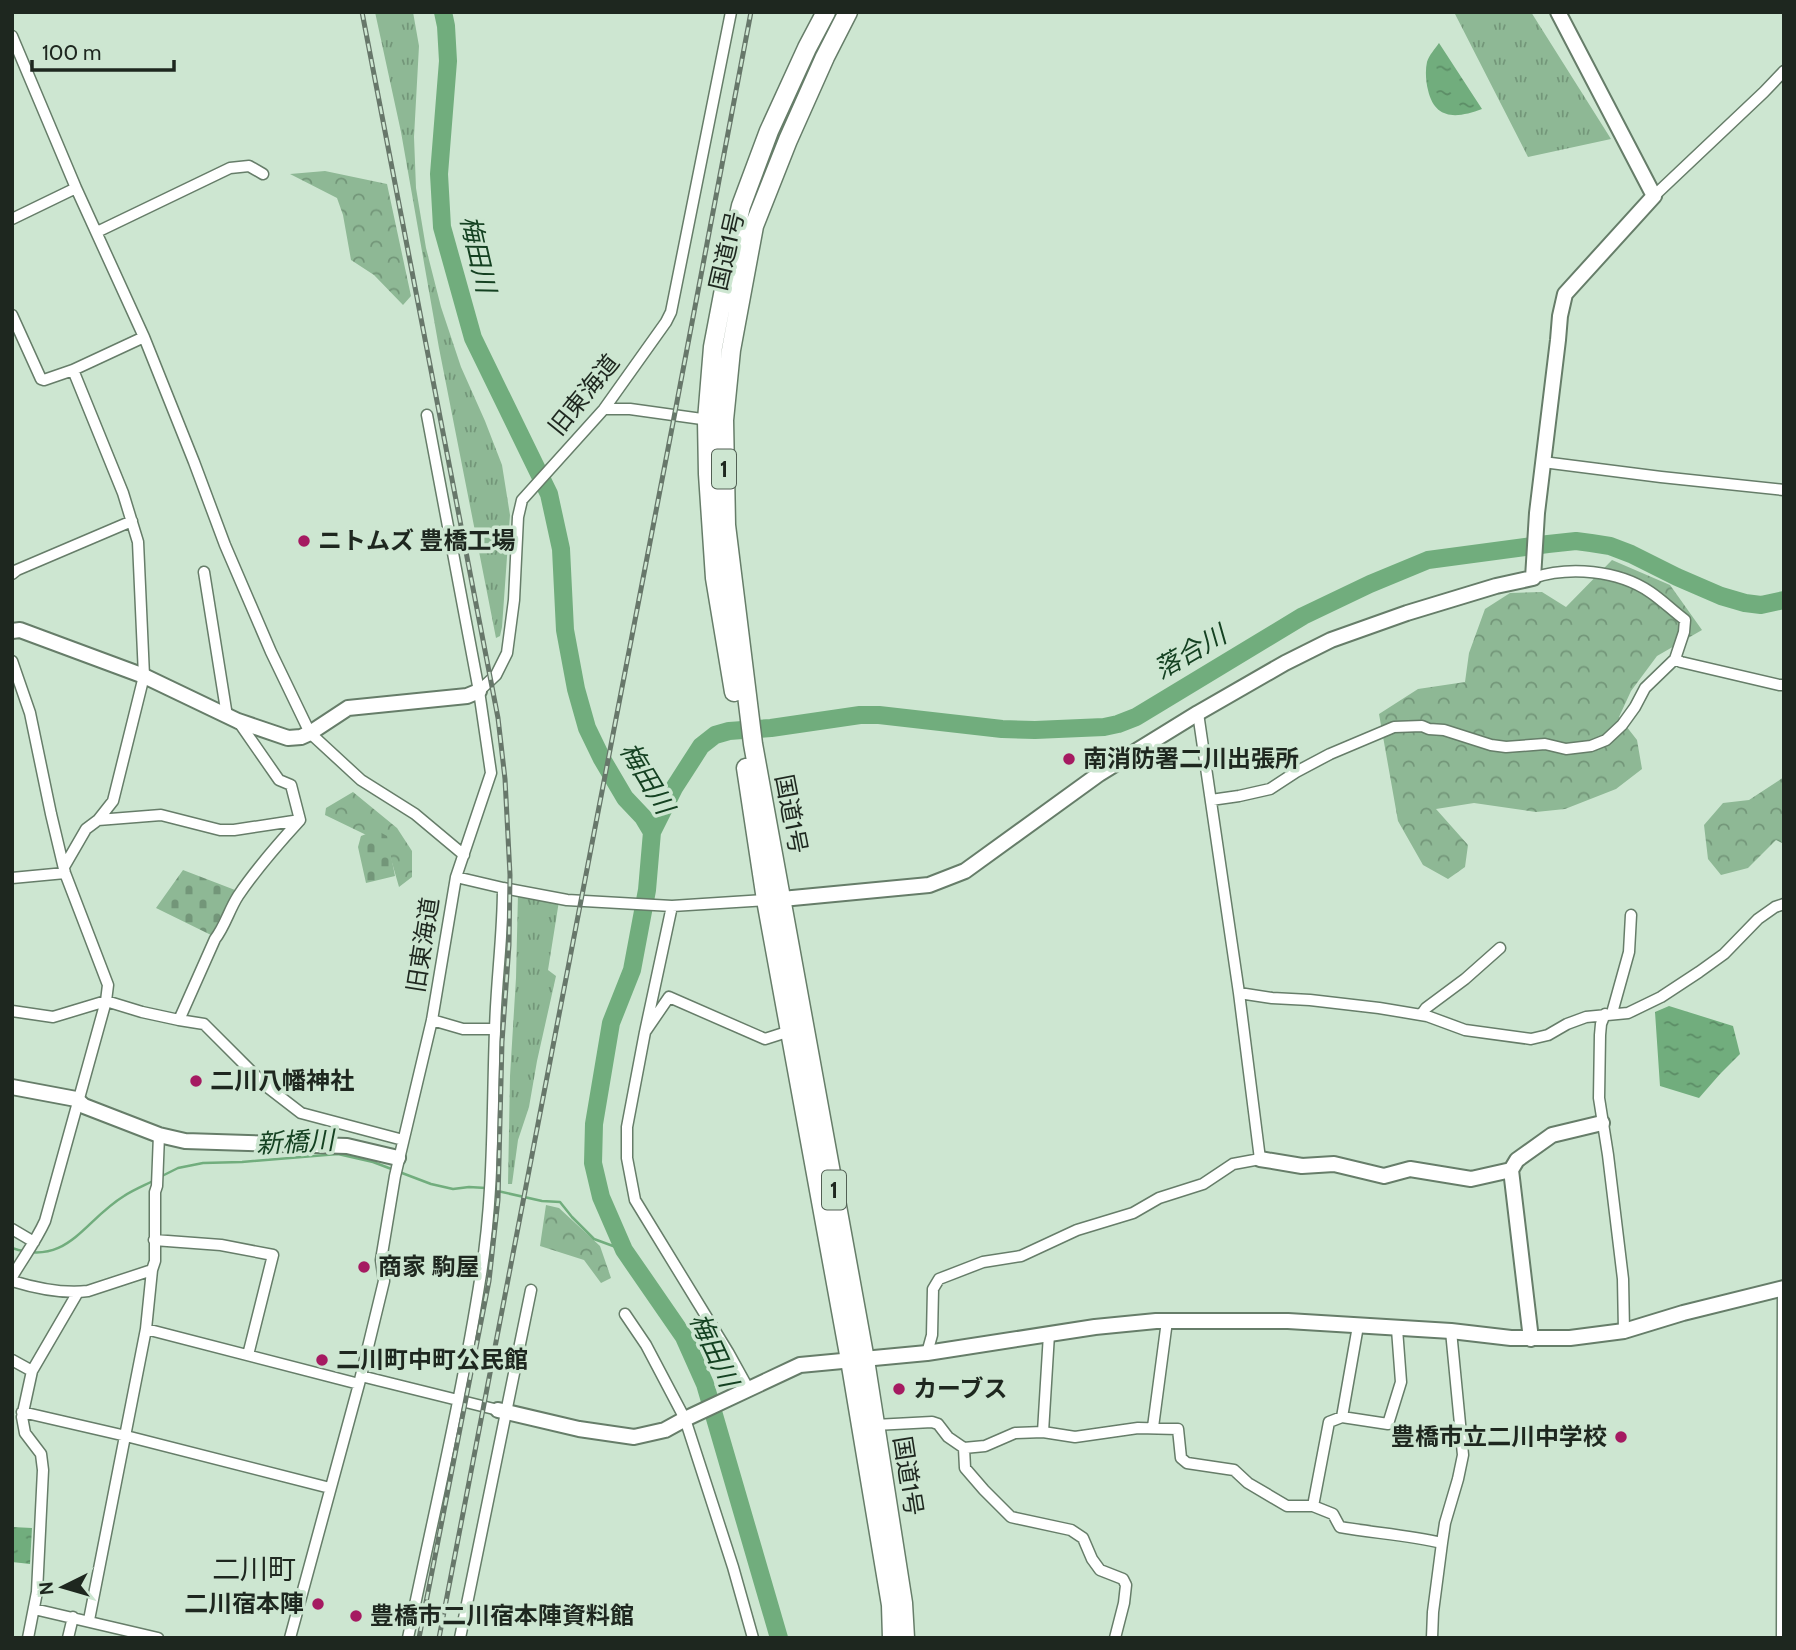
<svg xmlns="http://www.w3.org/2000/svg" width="1796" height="1650" font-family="Cabin,'Noto Sans JP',sans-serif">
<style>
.grass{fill:url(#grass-tufts)}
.forest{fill:url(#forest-crowns)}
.cemetery{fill:url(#cemetery-stones)}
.water{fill:url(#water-ripples)}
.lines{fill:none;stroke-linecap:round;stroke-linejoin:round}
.stream{stroke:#71ad7d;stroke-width:2.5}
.river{stroke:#71ad7d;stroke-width:18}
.street-casing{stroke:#667d69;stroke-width:13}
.secondary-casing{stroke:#667d69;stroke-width:18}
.highway-casing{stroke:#667d69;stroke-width:21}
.street{stroke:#fff;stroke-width:10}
.secondary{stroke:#fff;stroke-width:14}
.highway{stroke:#fff;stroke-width:18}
.rail-casing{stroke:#67776a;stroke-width:5}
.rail{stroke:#cde6d1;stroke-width:2.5;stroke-dasharray:8;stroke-linecap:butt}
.poi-dot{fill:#a51a61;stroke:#cde6d1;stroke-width:2.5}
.labels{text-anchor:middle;stroke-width:7;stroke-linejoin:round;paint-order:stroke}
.shield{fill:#cde6d1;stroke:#526054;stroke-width:2}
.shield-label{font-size:23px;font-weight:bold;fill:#1e271f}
.street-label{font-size:24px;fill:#1e271f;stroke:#cde6d1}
.poi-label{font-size:24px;font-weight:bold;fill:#1e271f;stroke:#cde6d1;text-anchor:start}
.water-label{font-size:26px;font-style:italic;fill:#144121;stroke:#cde6d1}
.quarter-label{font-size:28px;fill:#1e271f;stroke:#cde6d1}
</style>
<defs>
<pattern id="grass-tufts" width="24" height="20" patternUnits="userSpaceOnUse" patternTransform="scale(1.75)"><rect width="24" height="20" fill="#8eb895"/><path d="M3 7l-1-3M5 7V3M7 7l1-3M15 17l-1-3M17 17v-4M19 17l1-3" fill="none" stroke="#739679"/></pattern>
<pattern id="forest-crowns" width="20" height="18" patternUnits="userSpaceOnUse" patternTransform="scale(1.75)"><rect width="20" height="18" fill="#8eb895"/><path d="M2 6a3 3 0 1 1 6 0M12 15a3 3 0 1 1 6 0" fill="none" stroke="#739679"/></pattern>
<pattern id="cemetery-stones" width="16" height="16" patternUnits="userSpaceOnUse" patternTransform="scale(1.75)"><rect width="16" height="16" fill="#8eb895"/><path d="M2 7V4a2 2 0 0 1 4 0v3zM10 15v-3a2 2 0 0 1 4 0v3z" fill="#739679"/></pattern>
<pattern id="water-ripples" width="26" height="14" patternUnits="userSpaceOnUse" patternTransform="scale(1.75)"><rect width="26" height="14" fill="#71ad7d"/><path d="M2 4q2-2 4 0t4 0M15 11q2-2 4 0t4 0" fill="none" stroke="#5c8d66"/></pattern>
</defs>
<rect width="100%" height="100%" fill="#cde6d1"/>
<path class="grass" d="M 375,12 L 413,12 L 419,46 L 414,137 L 416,188 L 426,248 L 441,307 L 461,367 L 485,421 L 502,465 L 510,515 L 502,627 L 500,636 L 496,638 L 439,348 L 401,132 Z
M 1454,12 L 1531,12 L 1611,139 L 1528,157 Z
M 518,893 L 559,901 L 548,970 L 556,976 L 537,1061 L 529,1107 L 518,1140 L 512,1184 L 508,1184 L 510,1076 L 516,978 Z"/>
<path class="forest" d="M 325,171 L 387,184 L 411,296 L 403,305 L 374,275 L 351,260 L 343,215 L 337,198 L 290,174 Z
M 1612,560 L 1670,585 L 1702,630 L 1657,656 L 1631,691 L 1619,717 L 1637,740 L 1642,769 L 1616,789 L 1565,809 L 1536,812 L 1474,803 L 1436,809 L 1468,845 L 1465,867 L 1448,879 L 1423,865 L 1398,821 L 1379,714 L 1418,689 L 1465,682 L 1469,653 L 1485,609 L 1510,593 L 1542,592 L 1566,607 Z
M 1784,777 L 1784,844 L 1776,840 L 1748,868 L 1721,875 L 1708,859 L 1704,825 L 1723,803 L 1749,800 Z
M 353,792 L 397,828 L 412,851 L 412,877 L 399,887 L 387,845 L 325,815 L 326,808 Z
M 546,1205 L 559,1208 L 600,1246 L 611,1278 L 601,1283 L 584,1260 L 540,1246 Z"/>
<path class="cemetery" d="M 376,830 L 387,836 L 395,876 L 366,883 L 358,847 L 361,836 Z
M 183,870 L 235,890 L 211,935 L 156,908 Z"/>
<path class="water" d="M 1439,43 L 1482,109 C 1458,118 1435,121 1428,90 C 1426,82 1425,71 1427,62 C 1429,55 1435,49 1439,43 Z
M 1669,1006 L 1733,1026 L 1740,1054 L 1720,1074 L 1699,1098 L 1660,1086 L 1655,1012 Z
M 12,1527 L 32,1528 L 30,1564 L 12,1562 Z"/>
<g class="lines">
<path class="stream" d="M 162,1176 L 178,1168 L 203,1163 L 242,1162 L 338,1154 L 373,1162 L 431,1184 L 453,1189 L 469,1187 L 486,1188
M 493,1190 L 542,1201 L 560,1202 L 572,1217 L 594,1239 L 624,1250
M 12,1248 C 68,1267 83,1221 124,1196 C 133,1190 143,1186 153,1181"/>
<path class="river" d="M 443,12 L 446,26 L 448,61 L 439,174 L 442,227 L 473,338 L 549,494 L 561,549 L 565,630 L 576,689 L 587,728 L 602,759 L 625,798 L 643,817 L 652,832 L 647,890 L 632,970 L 611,1023 L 594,1124 L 593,1163 L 601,1197 L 624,1250 L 684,1337 L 705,1384 L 779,1638
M 652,832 L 674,788 L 701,746 L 715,735 L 729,731 L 771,728 L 860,715 L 879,715 L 1002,729 L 1035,730 L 1104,727 L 1118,724 L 1136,717 L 1303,616 L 1370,584 L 1428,560 L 1548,544 L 1576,541 L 1591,543 L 1610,546 L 1631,554 L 1677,577 L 1721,596 L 1745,603 L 1761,605 L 1784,600"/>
<g class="street-casing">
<path id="street" d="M 12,36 L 76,188 L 144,337 L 194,462 L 225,545 L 271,652 L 310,733 L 361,780 L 415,814 L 464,855
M 1654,196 L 1764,92 L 1784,71
M 12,219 L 76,188
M 97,232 L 230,168 L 249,166 L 263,174
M 12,315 L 41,379 L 44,380 L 73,370 L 144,337
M 604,409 L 630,409 L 709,420
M 1543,462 L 1661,477 L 1784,490
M 204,572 L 227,716
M 12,574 L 17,570 L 132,521
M 1675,659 L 1681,662 L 1779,685 L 1784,685
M 12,661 L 30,713 L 51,814 L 65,873 L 108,985 L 106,1001 L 45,1221 C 36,1241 23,1258 12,1277
M 479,691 L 496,675 L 507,653 L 514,600 L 518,517 L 522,500 L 604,409 L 666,322 L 671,312 L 731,12
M 238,721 L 279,780 L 291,785 L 300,820 C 278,844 256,869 238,896 C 229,910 225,926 215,939 L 179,1020 L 204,1024 L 266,1086 L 301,1113 L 403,1140
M 1211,800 L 1239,796 L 1270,789 L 1296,772 L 1330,754 L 1394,727 L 1422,726 L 1429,729 L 1444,730 L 1491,745 L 1506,747 L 1545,744 L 1566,749 L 1591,746 L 1606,740 L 1622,725 L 1635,707 L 1645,688 L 1675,659 L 1684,632 L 1685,620 C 1673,611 1662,600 1650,592 C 1618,570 1569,566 1533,578
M 98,820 L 161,815 L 220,830 L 234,830 L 300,820
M 64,867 L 86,829 L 98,820 L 113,801 L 144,676 L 138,542 L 123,493 L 73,370
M 456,877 L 503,888 L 567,900 L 672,906
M 12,878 L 65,873
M 766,900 L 672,906 L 645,1032 L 669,997 L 765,1039 L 790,1031
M 1239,993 L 1272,998 L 1310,1000 L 1379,1008 L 1427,1016 L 1465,1030 L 1531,1039 L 1548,1035 L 1567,1024 L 1586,1017 L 1628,1013 L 1661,997 L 1699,972 L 1724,954 L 1758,919 L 1775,907 L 1784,904
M 12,1011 L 53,1017 L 106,1001 L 142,1012 L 179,1020
M 1612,1013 L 1629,952 L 1631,915
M 1605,1014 L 1601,1024 L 1600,1035 L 1599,1098 L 1608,1155 L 1623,1279 L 1624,1331
M 1421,1015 L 1426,1008 L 1465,979 L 1500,948
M 432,1020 L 463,1029 L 495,1029
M 645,1032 L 627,1127 L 627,1158 L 635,1200 L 728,1352 L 749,1390
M 12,1229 L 34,1242
M 154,1240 L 221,1245 L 273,1255 L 248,1355
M 12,1281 C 35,1288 64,1294 88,1291 L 152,1270
M 625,1314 L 646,1345 L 685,1419 L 733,1567 L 753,1638
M 146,1329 L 359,1384
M 927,1353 L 932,1335 L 933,1289 L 939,1279 L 983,1262 L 1021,1256 L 1077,1230 L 1133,1213 L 1159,1198 L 1203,1184 L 1233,1164 L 1260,1159 L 1239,993 L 1198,713
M 12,1360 L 32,1371 L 22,1417 L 25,1433 L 41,1454 L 43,1470 L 37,1592 L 28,1638
M 32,1371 L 78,1292
M 361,1376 L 498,1410
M 22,1412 L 126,1436 L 330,1488
M 1342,1417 L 1388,1424 L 1401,1382 L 1397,1329
M 875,1425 L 932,1422 L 938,1424 L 948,1437 L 964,1448 L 985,1446 L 1015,1433 L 1043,1432 L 1075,1437 L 1138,1428 L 1178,1429 L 1181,1458 L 1187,1463 L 1234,1470 L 1248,1483 L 1287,1506 L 1313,1506 L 1333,1514 L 1340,1527 C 1374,1533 1408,1535 1442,1543
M 1153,1427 L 1167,1321
M 1043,1432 L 1049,1334
M 964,1448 L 965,1468 L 984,1490 L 1011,1517 L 1071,1530 L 1083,1538 L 1092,1559 L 1100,1570 L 1123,1579 L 1126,1585 L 1124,1603 L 1115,1638
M 1313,1506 L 1329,1422 L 1342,1417 L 1358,1326
M 34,1609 L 158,1638
M 89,1620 L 146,1329 L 152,1270 L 155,1261 L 155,1192 L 157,1186 L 159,1135
M 68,1638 L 73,1617
M 290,1638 L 359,1384 L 384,1281 L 381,1260 L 395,1176 L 432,1020 L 456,877 L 491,773 L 479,691 L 427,415
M 408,1638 C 433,1517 462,1396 481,1274 C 494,1194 492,1112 495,1031 C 496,983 503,936 503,888
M 460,1638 L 531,1290
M 1432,1638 L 1433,1612 L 1442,1543 L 1445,1523 L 1458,1479 L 1463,1455 L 1451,1331
M 1782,1638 L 1783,1288"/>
</g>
<g class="secondary-casing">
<path id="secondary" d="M 12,631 L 20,630 L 144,676 L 238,721 L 288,738 L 301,737 L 310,733 L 348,708 L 467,696 L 479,691
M 782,899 L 929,885 L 965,871 L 1099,774 L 1198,713 L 1285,663 L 1331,640 L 1407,613 L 1496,586 L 1533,578 L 1537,513 L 1558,340 L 1560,316 L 1565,294 L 1654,196 L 1558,12
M 12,1087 L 76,1099 L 84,1106 L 159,1135 L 185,1141 L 347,1146 L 398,1158
M 1260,1159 L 1302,1166 L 1334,1164 L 1384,1176 L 1410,1169 L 1471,1179 L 1511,1170 L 1517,1160 L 1552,1135 L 1602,1123
M 1511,1170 L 1531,1339
M 498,1410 L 579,1429 L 634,1437 L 665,1430 L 685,1419 L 800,1365 L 927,1353 L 1095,1327 L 1156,1321 L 1288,1321 L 1451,1331 L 1511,1338 L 1570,1338 L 1624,1331 L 1683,1313 L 1784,1288"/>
</g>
<g class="highway-casing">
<path id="highway" d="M 848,12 L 825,57 L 788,140 L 754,226 L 731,350 L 724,420 L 726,525 L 753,744 L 865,1360 L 903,1603 L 905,1638
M 734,692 L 715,578 L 708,474 L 707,420 L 713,347 L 734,237 L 741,206 L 769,131 L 807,48 L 826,12
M 746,768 L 766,900 L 850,1360 L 891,1605 L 892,1638"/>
</g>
<use href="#street" class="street"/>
<use href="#secondary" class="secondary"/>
<use href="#highway" class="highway"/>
<g class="rail-casing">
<path id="rail" d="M 362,12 L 498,718 L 505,779 L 510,875 L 509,945 L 502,1042 L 498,1200 L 489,1281 L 419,1638
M 439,1638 L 672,428 L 751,12"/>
</g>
<use href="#rail" class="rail"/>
</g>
<g class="poi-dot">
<circle cx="304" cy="541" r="7"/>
<circle cx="1069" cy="759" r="7"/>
<circle cx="196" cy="1081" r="7"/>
<circle cx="364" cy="1267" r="7"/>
<circle cx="322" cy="1360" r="7"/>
<circle cx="899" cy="1389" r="7"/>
<circle cx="1621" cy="1437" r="7"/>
<circle cx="318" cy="1604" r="7"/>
<circle cx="356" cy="1616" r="7"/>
</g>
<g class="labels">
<g class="shield">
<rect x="712" y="449.5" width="24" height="39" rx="5"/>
<rect x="822" y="1170.5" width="24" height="39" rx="5"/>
</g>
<g class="shield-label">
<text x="724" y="477">1</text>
<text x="834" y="1198">1</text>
</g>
<g class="street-label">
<text transform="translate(727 251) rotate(-77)" y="8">国道1号</text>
<text transform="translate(584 395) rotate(-51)" y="8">旧東海道</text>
<text transform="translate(791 814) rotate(79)" y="8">国道1号</text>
<text transform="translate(423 945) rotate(-81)" y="8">旧東海道</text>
<text transform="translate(908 1476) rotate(81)" y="8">国道1号</text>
</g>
<g class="poi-label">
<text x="318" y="549">ニトムズ 豊橋工場</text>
<text x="1083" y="767">南消防署二川出張所</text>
<text x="210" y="1089">二川八幡神社</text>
<text x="378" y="1275">商家 駒屋</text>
<text x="336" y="1368">二川町中町公民館</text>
<text x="913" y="1397">カーブス</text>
<text x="1607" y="1445" text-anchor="end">豊橋市立二川中学校</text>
<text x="304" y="1612" text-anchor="end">二川宿本陣</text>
<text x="370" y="1624">豊橋市二川宿本陣資料館</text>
</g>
<g class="water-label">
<text transform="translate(478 254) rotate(77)" y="9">梅田川</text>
<text transform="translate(1190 652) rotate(-30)" y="9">落合川</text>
<text transform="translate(647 778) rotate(59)" y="9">梅田川</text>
<text transform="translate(295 1142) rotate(-3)" y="9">新橋川</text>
<text transform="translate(714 1350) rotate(65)" y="9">梅田川</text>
</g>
<g class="quarter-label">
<text x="254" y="1579">二川町</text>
</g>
</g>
<rect width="1796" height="1650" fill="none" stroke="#1e271f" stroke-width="28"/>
<g transform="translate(63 1587) rotate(265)" stroke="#cde6d1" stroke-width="5" paint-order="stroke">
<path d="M0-5L12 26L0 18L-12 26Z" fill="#1e271f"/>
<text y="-10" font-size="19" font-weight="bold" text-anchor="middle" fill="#1e271f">N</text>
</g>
<path d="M32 60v10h142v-10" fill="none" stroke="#1e271f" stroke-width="3.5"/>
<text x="42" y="60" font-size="21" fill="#1e271f" stroke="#cde6d1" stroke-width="5" paint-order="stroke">100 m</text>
</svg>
